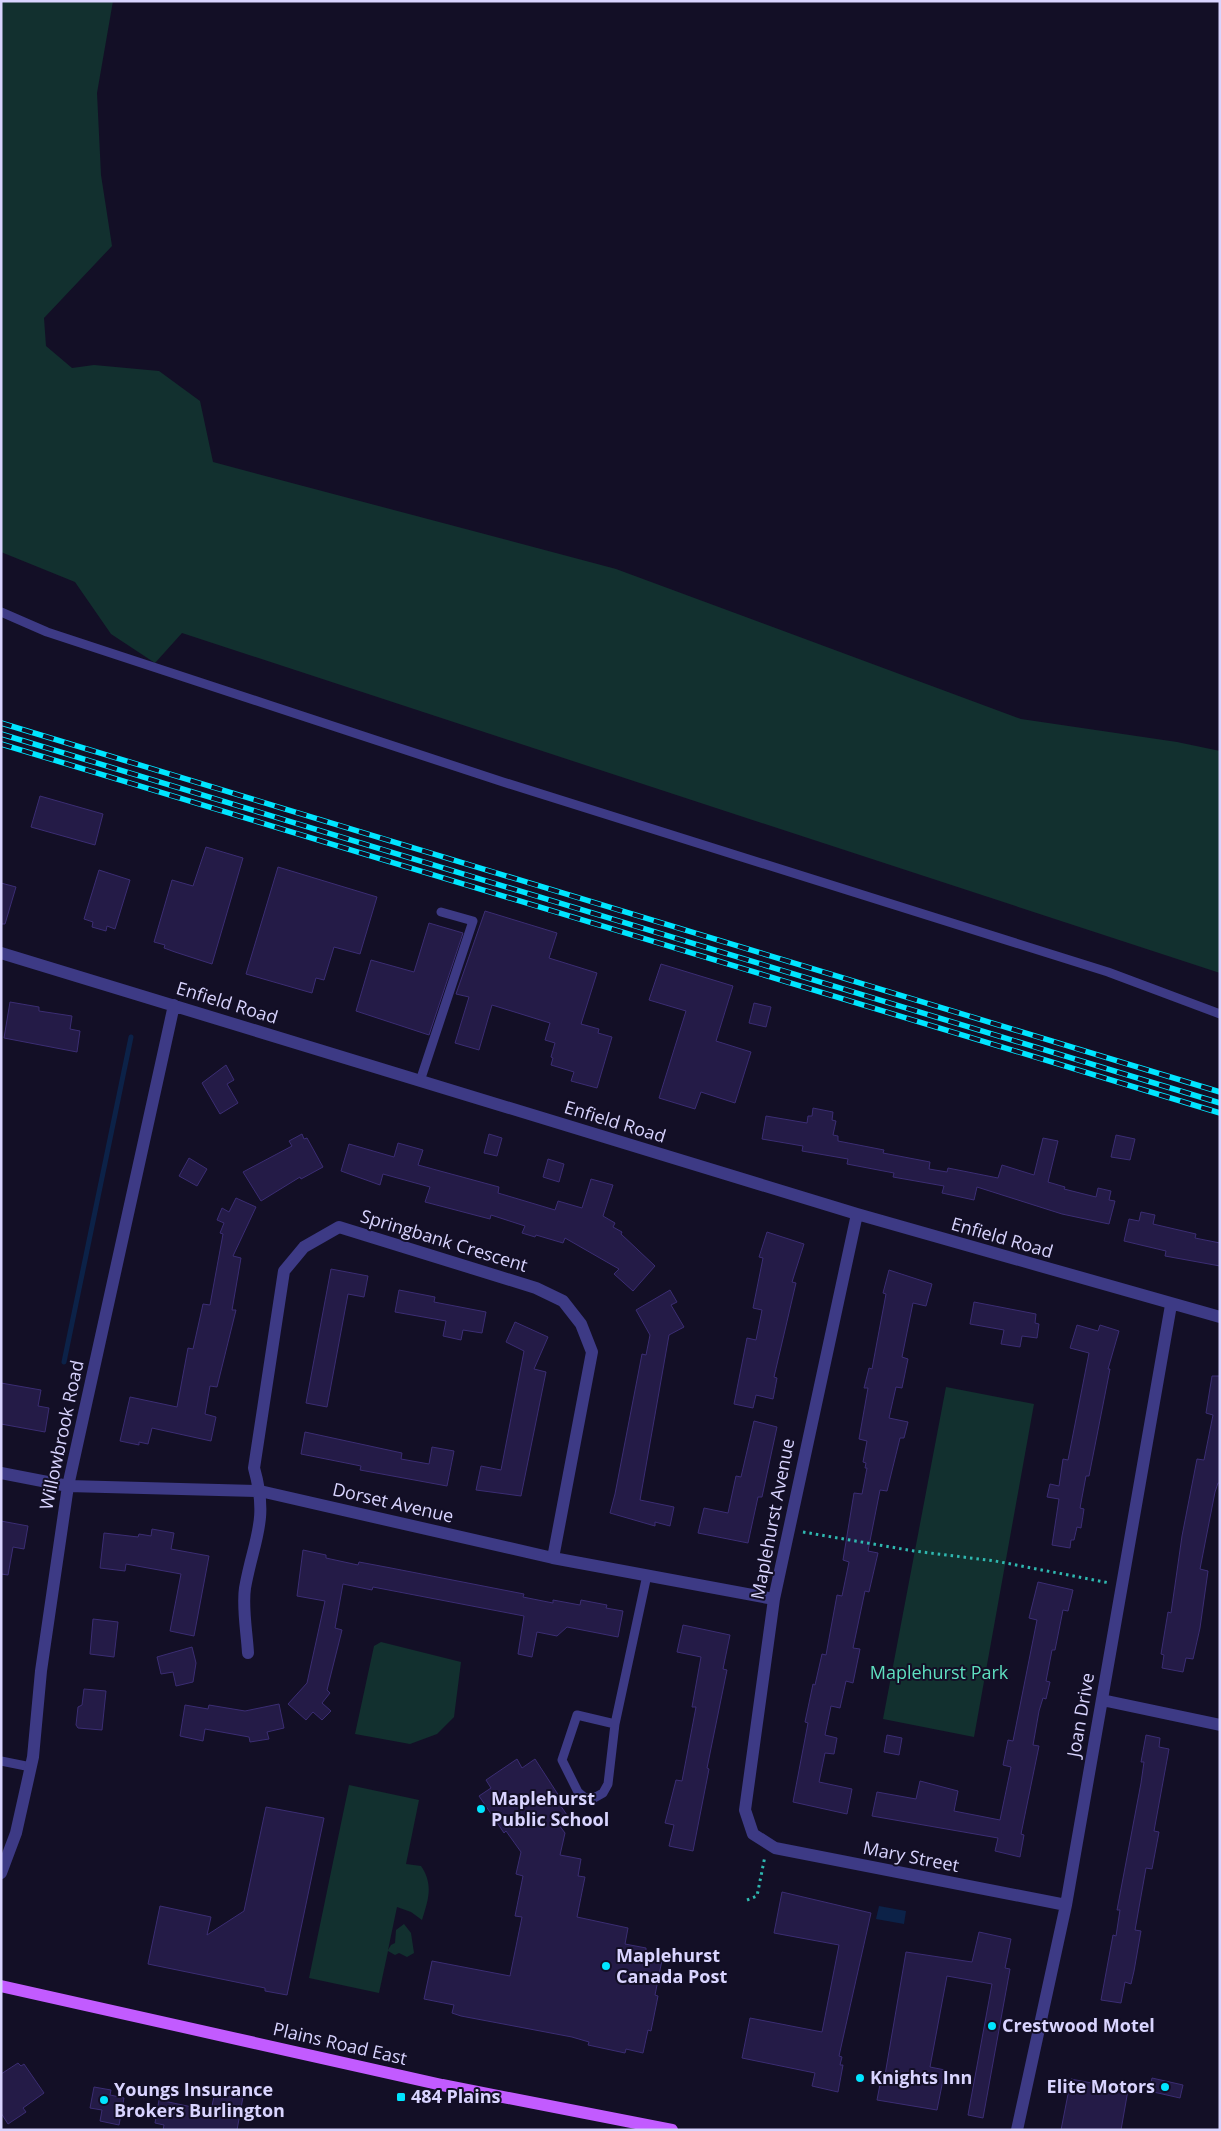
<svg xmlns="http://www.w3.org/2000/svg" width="1221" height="2131" font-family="'Open Sans',sans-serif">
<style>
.green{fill:#12302f}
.water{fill:#0c2248}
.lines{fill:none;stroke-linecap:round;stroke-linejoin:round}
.stream{stroke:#0c2248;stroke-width:5}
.building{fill:#241b47;stroke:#3b2d73}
.path{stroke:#2fb8b0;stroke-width:3;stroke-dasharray:2.5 4;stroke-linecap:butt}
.lane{stroke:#3d3a85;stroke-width:9}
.street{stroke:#3d3a85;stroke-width:12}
.primary{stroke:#c25bff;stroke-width:12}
.rail-casing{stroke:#00e5ff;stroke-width:5.5}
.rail{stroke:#130f26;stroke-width:4;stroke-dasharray:11;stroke-linecap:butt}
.poi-dot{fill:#00e5ff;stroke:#130f26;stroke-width:2}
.labels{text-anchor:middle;stroke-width:4;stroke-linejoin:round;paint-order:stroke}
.street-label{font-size:18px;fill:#d9d4ff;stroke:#130f26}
.park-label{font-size:18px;fill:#5fe0c0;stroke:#130f26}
.poi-label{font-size:18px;font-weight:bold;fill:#d9d4ff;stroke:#130f26;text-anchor:start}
</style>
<rect width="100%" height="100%" fill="#130f26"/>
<path class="green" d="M 1,1 L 113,1 L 97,93 L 101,175 L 112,246 L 44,318 L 46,346 L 72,368 L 94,365 L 159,371 L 200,401 L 213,462 L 616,569 L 1021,719 L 1177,742 L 1220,751 L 1220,973 L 182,633 L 155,663 L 111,634 L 75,582 L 1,552 Z
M 946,1387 L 1034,1404 L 974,1737 L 883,1719 Z
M 381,1642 L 461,1662 L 454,1717 L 437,1734 L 410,1744 L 355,1734 L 374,1646 Z
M 349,1785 L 419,1800 L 406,1864 L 421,1866 C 434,1885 428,1900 422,1920 L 411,1912 L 397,1907 L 388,1950 L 391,1945 L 395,1943 L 396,1930 L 404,1924 L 411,1933 L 414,1953 L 407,1957 L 399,1953 L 395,1955 L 388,1951 L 379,1993 L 309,1978 Z"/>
<path class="water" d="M 879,1906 L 906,1911 L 904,1924 L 876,1919 Z"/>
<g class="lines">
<path class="stream" d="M 64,1362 L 131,1037"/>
</g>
<path class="building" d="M 40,796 L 103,814 L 95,845 L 31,827 Z
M 206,847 L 243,858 L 212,964 L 175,952 L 164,948 L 165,945 L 154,942 L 172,880 L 193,886 Z
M 278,867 L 377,897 L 360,954 L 334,947 L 324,980 L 316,978 L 312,993 L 246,974 Z
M 99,870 L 130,880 L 115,929 L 107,926 L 106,931 L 92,927 L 93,922 L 84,919 Z
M 1,883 L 16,887 L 5,924 L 1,924 Z
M 485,911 L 557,933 L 549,958 L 597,973 L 581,1024 L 599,1029 L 598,1033 L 612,1037 L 597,1088 L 571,1081 L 574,1072 L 551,1065 L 553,1058 L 551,1057 L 555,1043 L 545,1040 L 550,1023 L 492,1005 L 479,1050 L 455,1043 L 469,997 L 456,994 Z
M 429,923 L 463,933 L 429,1035 L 356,1011 L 371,960 L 414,972 Z
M 661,964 L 733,986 L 716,1041 L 751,1052 L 735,1103 L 701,1092 L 695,1109 L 659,1098 L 686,1011 L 649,1000 Z
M 10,1002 L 39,1007 L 39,1011 L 72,1016 L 70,1029 L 80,1031 L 77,1052 L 4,1038 Z
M 754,1003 L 771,1007 L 766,1027 L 749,1023 Z
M 226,1065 L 234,1080 L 227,1084 L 238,1103 L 220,1114 L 202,1083 Z
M 813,1108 L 833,1112 L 832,1120 L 836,1121 L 833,1135 L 838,1136 L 838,1141 L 884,1150 L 883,1153 L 930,1162 L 929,1169 L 947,1172 L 948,1168 L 998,1178 L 1002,1165 L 1034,1175 L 1043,1138 L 1058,1141 L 1048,1182 L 1065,1187 L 1064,1189 L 1096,1197 L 1098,1188 L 1111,1191 L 1109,1200 L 1115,1201 L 1109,1224 L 1062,1214 L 977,1187 L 974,1200 L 942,1193 L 944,1186 L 893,1177 L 894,1173 L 847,1164 L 848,1159 L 802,1151 L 803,1146 L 762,1139 L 766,1116 L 807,1123 L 808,1116 L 812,1116 Z
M 302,1134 L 304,1139 L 307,1138 L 323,1167 L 301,1179 L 300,1177 L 261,1201 L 243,1172 L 292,1146 L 289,1141 Z
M 489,1134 L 502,1138 L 497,1156 L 484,1153 Z
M 1116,1135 L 1135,1139 L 1130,1160 L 1111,1157 Z
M 398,1143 L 423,1150 L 418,1165 L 499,1187 L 498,1193 L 555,1210 L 558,1201 L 582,1208 L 591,1179 L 613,1185 L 603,1216 L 615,1223 L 613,1227 L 622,1232 L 621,1234 L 655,1266 L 633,1291 L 614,1274 L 619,1269 L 565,1238 L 563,1243 L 536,1235 L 535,1237 L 522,1233 L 525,1226 L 491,1215 L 490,1219 L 425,1202 L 430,1187 L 383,1174 L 380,1185 L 341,1171 L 349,1144 L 394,1157 Z
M 189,1158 L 207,1169 L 197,1186 L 179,1176 Z
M 548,1159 L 564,1164 L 559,1182 L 543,1177 Z
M 236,1198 L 256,1207 L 233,1256 L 241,1258 L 232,1310 L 236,1310 L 217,1387 L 210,1386 L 205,1414 L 216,1417 L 211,1441 L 152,1428 L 148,1444 L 139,1442 L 139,1445 L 120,1441 L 130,1397 L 177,1407 L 188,1348 L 193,1349 L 203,1304 L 210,1305 L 223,1234 L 220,1233 L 224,1223 L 217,1220 L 222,1208 L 229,1212 Z
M 1141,1212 L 1155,1215 L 1153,1224 L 1196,1234 L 1195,1238 L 1220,1243 L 1220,1266 L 1165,1256 L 1166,1251 L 1124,1241 L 1129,1219 L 1139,1221 Z
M 767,1232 L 804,1244 L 792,1282 L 796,1283 L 774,1377 L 777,1378 L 773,1399 L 756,1395 L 753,1408 L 734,1404 L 747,1338 L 756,1340 L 762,1310 L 753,1308 L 763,1258 L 759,1257 Z
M 331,1269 L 368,1276 L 364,1297 L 348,1294 L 327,1407 L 306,1403 Z
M 889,1270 L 932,1284 L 926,1306 L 913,1303 L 902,1357 L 908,1359 L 902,1388 L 896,1387 L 889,1418 L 908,1422 L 904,1438 L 900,1438 L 887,1491 L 880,1490 L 868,1551 L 878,1553 L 869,1592 L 865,1591 L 853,1648 L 860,1649 L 853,1683 L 846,1681 L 840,1708 L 831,1706 L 825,1735 L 837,1738 L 834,1754 L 825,1753 L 819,1782 L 852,1789 L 847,1814 L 793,1802 L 808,1723 L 805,1722 L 813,1684 L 815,1685 L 822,1654 L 826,1655 L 837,1595 L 842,1596 L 849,1562 L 843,1560 L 854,1493 L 862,1494 L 867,1468 L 865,1468 L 866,1463 L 863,1462 L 867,1441 L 859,1439 L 868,1388 L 864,1388 L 869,1368 L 872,1369 L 877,1342 L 886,1294 L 883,1293 Z
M 399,1290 L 435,1297 L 434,1302 L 486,1312 L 482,1333 L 463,1330 L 461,1340 L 443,1336 L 446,1321 L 395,1312 Z
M 670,1290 L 677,1302 L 671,1305 L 684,1327 L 669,1335 L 640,1500 L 674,1507 L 670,1526 L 655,1522 L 655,1526 L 610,1513 L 615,1494 L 642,1354 L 646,1355 L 650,1335 L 636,1310 Z
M 974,1302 L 1036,1314 L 1035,1323 L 1039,1324 L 1037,1338 L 1022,1336 L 1020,1347 L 1001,1344 L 1004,1330 L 970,1324 Z
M 515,1322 L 548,1337 L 534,1369 L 546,1372 L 521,1496 L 476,1490 L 481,1466 L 501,1470 L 524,1351 L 506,1342 Z
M 1077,1325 L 1098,1331 L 1100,1325 L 1119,1331 L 1108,1369 L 1110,1369 L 1089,1476 L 1086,1476 L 1080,1508 L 1084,1509 L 1081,1528 L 1077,1527 L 1074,1540 L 1071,1540 L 1070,1548 L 1052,1545 L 1059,1499 L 1047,1497 L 1050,1484 L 1059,1486 L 1063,1459 L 1068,1460 L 1089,1353 L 1070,1348 Z
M 1212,1376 L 1220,1376 L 1220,1483 L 1218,1483 L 1215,1492 L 1200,1569 L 1208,1571 L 1200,1628 L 1193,1659 L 1186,1658 L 1183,1672 L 1162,1668 L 1164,1655 L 1161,1654 L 1168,1612 L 1171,1613 L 1182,1536 L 1197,1459 L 1204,1460 L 1213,1415 L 1206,1413 Z
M 1,1383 L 41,1390 L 38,1406 L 49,1408 L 45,1432 L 1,1424 Z
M 754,1421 L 777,1427 L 762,1497 L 758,1497 L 748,1543 L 698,1533 L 704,1508 L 728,1513 L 736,1476 L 741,1477 Z
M 305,1432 L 402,1453 L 401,1459 L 429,1464 L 432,1447 L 454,1451 L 447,1486 L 360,1470 L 361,1466 L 301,1454 Z
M 1,1521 L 28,1526 L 24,1549 L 13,1547 L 8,1575 L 1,1574 Z
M 152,1529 L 174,1533 L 171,1549 L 209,1556 L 194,1636 L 170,1631 L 181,1574 L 126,1564 L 125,1571 L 100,1568 L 104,1533 L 138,1537 L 139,1534 L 151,1536 Z
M 303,1550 L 326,1555 L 326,1558 L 358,1565 L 359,1562 L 391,1568 L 524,1594 L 523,1597 L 553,1603 L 553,1600 L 580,1605 L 581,1600 L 607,1605 L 606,1608 L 623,1611 L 618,1637 L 567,1627 L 557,1636 L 537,1632 L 532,1657 L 518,1654 L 524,1616 L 373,1587 L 372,1590 L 343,1584 L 335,1628 L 342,1630 L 327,1690 L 330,1693 L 322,1703 L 331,1711 L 322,1720 L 313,1712 L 306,1720 L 288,1704 L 307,1683 L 325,1601 L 297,1596 Z
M 1038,1582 L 1073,1590 L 1068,1611 L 1063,1610 L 1055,1650 L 1052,1650 L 1046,1681 L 1050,1682 L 1046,1699 L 1043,1698 L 1039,1711 L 1033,1745 L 1039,1746 L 1021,1834 L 1024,1835 L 1020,1857 L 995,1851 L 998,1838 L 872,1816 L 877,1792 L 916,1799 L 920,1781 L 958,1791 L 954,1811 L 1000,1820 L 1011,1767 L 1003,1765 L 1008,1740 L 1013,1741 L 1037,1620 L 1029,1618 Z
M 93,1619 L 118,1622 L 114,1657 L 90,1654 Z
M 683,1625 L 730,1635 L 723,1669 L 727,1670 L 707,1768 L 709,1769 L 693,1851 L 669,1846 L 674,1825 L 665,1823 L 676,1780 L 682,1781 L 696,1707 L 692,1707 L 701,1657 L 677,1652 Z
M 192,1647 L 196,1663 L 193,1682 L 176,1686 L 173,1672 L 161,1674 L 157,1657 Z
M 84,1689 L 106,1691 L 102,1730 L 78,1728 L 76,1725 L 78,1707 L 82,1705 Z
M 279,1704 L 284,1728 L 267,1732 L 269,1739 L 250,1742 L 249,1737 L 205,1729 L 203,1741 L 180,1736 L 185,1705 L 208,1709 L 209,1705 L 245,1711 Z
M 887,1735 L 902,1738 L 899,1755 L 884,1752 Z
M 1146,1735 L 1160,1738 L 1159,1747 L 1169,1749 L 1154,1831 L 1159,1832 L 1152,1869 L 1146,1868 L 1135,1930 L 1141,1931 L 1134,1971 L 1131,1984 L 1125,1982 L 1121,2003 L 1101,2000 L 1113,1935 L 1116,1936 L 1120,1910 L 1117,1910 L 1141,1783 L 1144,1762 L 1141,1762 Z
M 517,1759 L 522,1768 L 535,1759 L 559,1796 L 556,1799 L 569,1818 L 559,1825 L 565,1833 L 560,1855 L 581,1859 L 578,1876 L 585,1877 L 577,1917 L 628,1928 L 625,1944 L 646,1948 L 646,1951 L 663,1955 L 655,1995 L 658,1996 L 651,2031 L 648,2030 L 643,2053 L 626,2049 L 625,2053 L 588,2045 L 589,2042 L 572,2037 L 461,2016 L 452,2013 L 454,2005 L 424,1999 L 432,1961 L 510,1976 L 522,1917 L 515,1916 L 523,1876 L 516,1874 L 521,1852 L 506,1831 L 504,1833 L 479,1796 L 491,1788 L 486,1780 Z
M 266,1807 L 324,1818 L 287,1995 L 265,1991 L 265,1988 L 148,1964 L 160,1906 L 211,1917 L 207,1935 L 244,1911 Z
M 782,1892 L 871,1913 L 839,2056 L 842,2057 L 840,2065 L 843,2065 L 838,2092 L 812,2086 L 815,2073 L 742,2058 L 750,2018 L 822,2032 L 839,1945 L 774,1933 Z
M 979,1932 L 1011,1939 L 1005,1968 L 1010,1969 L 983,2118 L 968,2115 L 992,1984 L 947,1976 L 930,2067 L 945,2070 L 937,2110 L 877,2100 L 882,2074 L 885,2075 L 906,1952 L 972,1962 Z
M 18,2063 L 21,2066 L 24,2064 L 44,2093 L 23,2108 L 26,2112 L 8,2124 L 1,2113 L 1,2074 Z
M 1152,2078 L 1183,2085 L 1180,2098 L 1149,2091 Z
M 1071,2079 L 1128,2090 L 1121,2130 L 1061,2130 Z
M 94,2087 L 111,2090 L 110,2095 L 124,2098 L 119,2125 L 100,2121 L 102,2110 L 90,2108 Z
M 215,2091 L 243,2097 L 237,2130 L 163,2130 L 164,2125 L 155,2123 L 159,2100 L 211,2111 Z"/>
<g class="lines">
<path class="path" d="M 803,1532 L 914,1551 L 995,1561 L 1110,1583
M 747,1900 L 757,1896 L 765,1856"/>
<path class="lane" d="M 1,612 L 47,632 L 269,705 L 503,782 L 1108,972 L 1220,1014
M 420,1081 L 473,921 L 441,912
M 615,1724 L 577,1715 L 562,1760 L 578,1792 L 585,1798 L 594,1798 L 603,1793 L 608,1784 L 615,1724 L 647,1575
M 1,1761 L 31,1767"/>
<path class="street" d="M 1,953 L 857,1214 L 1220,1317
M 857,1214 L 774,1599 L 745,1810 L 753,1834 L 775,1848 L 1066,1905
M 1,1473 L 68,1486 L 260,1491 L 553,1558 L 774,1599
M 248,1653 C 247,1633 242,1608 245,1588 C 254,1538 269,1521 254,1468 L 284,1271 L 304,1247 L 339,1227 L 536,1288 L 563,1301 L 581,1324 L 592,1352 L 553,1558
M 1102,1700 L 1220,1725
M 1,1873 L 16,1833 L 33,1757 L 41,1671 L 68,1486 L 174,1005
M 1017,2130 L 1066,1905 L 1171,1305"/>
<path class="primary" d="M 1,1986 L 442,2085 L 672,2130"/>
<g class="rail-casing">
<path id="rail" d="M 1,723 L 1220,1092
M 1,734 L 1220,1103
M 1,744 L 1220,1113"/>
</g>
<use href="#rail" class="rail"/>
</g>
<g class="poi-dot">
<circle cx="481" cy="1809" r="5"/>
<circle cx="606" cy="1966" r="5"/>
<circle cx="992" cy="2026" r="5"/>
<circle cx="860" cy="2078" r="5"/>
<circle cx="1165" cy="2087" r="5"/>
<rect x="396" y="2092" width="10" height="10" rx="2.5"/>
<circle cx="104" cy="2100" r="5"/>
</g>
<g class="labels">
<g class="street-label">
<text transform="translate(227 1003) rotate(17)" y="6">Enfield Road</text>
<text transform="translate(615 1122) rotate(17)" y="6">Enfield Road</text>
<text transform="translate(1002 1238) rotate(16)" y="6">Enfield Road</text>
<text transform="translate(444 1241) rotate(17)" y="6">Springbank Crescent</text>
<text transform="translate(62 1435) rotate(-78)" y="6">Willowbrook Road</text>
<text transform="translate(393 1503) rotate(13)" y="6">Dorset Avenue</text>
<text transform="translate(773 1519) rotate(-79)" y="6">Maplehurst Avenue</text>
<text transform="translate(1081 1715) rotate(-80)" y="6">Joan Drive</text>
<text transform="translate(911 1857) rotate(11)" y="6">Mary Street</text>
<text transform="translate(340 2044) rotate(13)" y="6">Plains Road East</text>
</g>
<g class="park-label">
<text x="939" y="1679">Maplehurst Park</text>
</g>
<g class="poi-label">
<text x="491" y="1805">Maplehurst<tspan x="491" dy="21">Public School</tspan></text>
<text x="616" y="1962">Maplehurst<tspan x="616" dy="21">Canada Post</tspan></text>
<text x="1002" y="2032">Crestwood Motel</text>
<text x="870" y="2084">Knights Inn</text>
<text x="1155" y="2093" text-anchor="end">Elite Motors</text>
<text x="114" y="2096">Youngs Insurance<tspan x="114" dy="21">Brokers Burlington</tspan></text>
<text x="411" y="2103">484 Plains</text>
</g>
</g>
<rect width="1221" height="2131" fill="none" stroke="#d9d4ff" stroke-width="5"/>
</svg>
